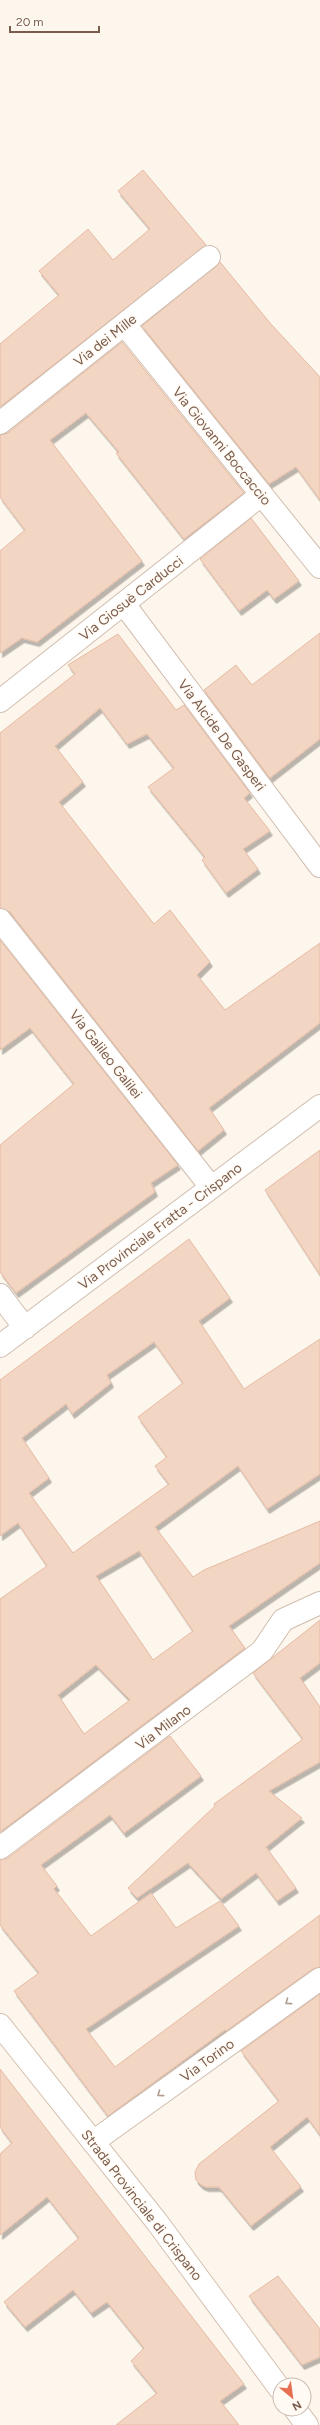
<svg xmlns="http://www.w3.org/2000/svg" width="320" height="2425" font-family="Figtree,sans-serif">
<style>
.building{fill:#f3d5c3;stroke:#e6bba3;fill-rule:evenodd;filter:url(#shadow)}
.lines{fill:none;stroke-linecap:round;stroke-linejoin:round}
.street-casing{stroke:#d1beb0;stroke-width:24}
.secondary-casing{stroke:#d6c0b0;stroke-width:24}
.street{stroke:#fff;stroke-width:22}
.secondary{stroke:#fff;stroke-width:22}
.oneway{stroke:#af9d94}
.labels{text-anchor:middle;stroke-width:3;stroke-linejoin:round;paint-order:stroke}
.street-label{font-size:14px;fill:#7a5c4d;stroke:#fffaf3}
</style>
<defs>
<filter id="shadow"><feDropShadow dx="2.5" dy="4.5" stdDeviation="0" flood-color="#0004"/></filter>
</defs>
<rect width="100%" height="100%" fill="#fdf6ec"/>
<path class="building" d="M 143,170 L 206,245 L 0,407 L 0,344 L 59,295 L 39,271 L 88,229 L 113,260 L 150,229 L 118,191 Z
M 220,262 L 270,323 L 320,377 L 320,500 L 296,467 L 269,484 L 142,326 Z
M 122,342 L 244,493 L 184,539 L 116,453 L 119,452 L 86,413 L 50,440 L 142,561 L 37,642 L 22,638 L 0,653 L 0,551 L 25,530 L 0,497 L 0,435 L 8,433 Z
M 251,518 L 299,581 L 274,599 L 267,590 L 239,611 L 200,559 Z
M 320,633 L 320,739 L 270,778 L 204,690 L 236,665 L 252,685 Z
M 118,634 L 176,710 L 184,705 L 250,793 L 244,798 L 270,831 L 243,849 L 258,869 L 226,893 L 202,860 L 205,857 L 148,787 L 174,768 L 147,734 L 127,744 L 100,708 L 55,746 L 83,782 L 59,802 L 154,924 L 170,910 L 210,962 L 197,975 L 225,1010 L 320,943 L 320,1023 L 209,1108 L 224,1130 L 198,1151 L 10,912 L 0,908 L 0,733 L 75,674 L 68,665 Z
M 0,940 L 178,1165 L 151,1183 L 155,1192 L 16,1293 L 0,1272 L 0,1145 L 74,1084 L 30,1028 L 0,1050 Z
M 320,1150 L 320,1275 L 265,1190 Z
M 189,1239 L 230,1298 L 199,1321 L 244,1389 L 320,1339 L 320,1474 L 267,1509 L 238,1466 L 155,1527 L 193,1577 L 204,1570 L 320,1521 L 320,1563 L 229,1626 L 245,1648 L 0,1832 L 0,1599 L 47,1566 L 18,1523 L 0,1536 L 0,1380 ZM 154,1342 L 183,1383 L 138,1417 L 167,1457 L 155,1466 L 169,1484 L 73,1553 L 29,1493 L 49,1478 L 22,1438 L 66,1404 L 72,1414 L 111,1383 L 107,1375 ZM 139,1551 L 193,1631 L 153,1660 L 96,1576 ZM 96,1665 L 130,1700 L 84,1734 L 58,1695 Z
M 320,1620 L 320,1663 L 300,1678 L 320,1707 L 320,1762 L 269,1791 L 302,1818 L 266,1847 L 296,1888 L 277,1901 L 256,1873 L 221,1899 L 188,1863 L 137,1898 L 128,1888 L 215,1806 L 214,1804 L 303,1739 L 253,1673 Z
M 170,1736 L 201,1776 L 124,1833 L 110,1815 L 41,1865 L 57,1886 L 54,1889 L 91,1936 L 151,1893 L 176,1928 L 220,1901 L 239,1926 L 86,2029 L 115,2067 L 320,1915 L 320,1967 L 313,1969 L 226,2031 L 225,2030 L 108,2116 L 14,1991 L 39,1973 L 0,1925 L 0,1860 L 8,1858 Z
M 320,1994 L 320,2135 L 307,2117 L 270,2147 L 301,2187 L 251,2226 L 219,2187 L 206,2187 L 201,2185 L 196,2180 L 195,2172 L 199,2164 L 279,2101 L 241,2051 Z
M 0,2069 L 244,2384 L 220,2401 L 239,2425 L 116,2425 L 157,2393 L 131,2361 L 144,2348 L 107,2302 L 91,2313 L 73,2290 L 25,2327 L 4,2302 L 79,2238 L 47,2197 L 0,2235 L 0,2154 L 12,2143 L 0,2127 Z
M 278,2276 L 320,2329 L 320,2357 L 302,2365 L 249,2296 Z"/>
<g class="lines">
<g class="street-casing">
<path id="street" d="M 125,325 L 320,567
M 0,423 L 209,257
M 124,604 L 320,866
M 0,701 L 261,495
M 0,920 L 211,1187
M 0,1295 L 25,1328
M 0,1346 L 320,1106
M 0,1848 L 262,1651 L 283,1620 L 320,1603
M 93,2142 L 320,1979"/>
</g>
<g class="secondary-casing">
<path id="secondary" d="M 0,2025 L 157,2222 L 280,2389
M 295,2409 L 307,2425"/>
</g>
<use href="#street" class="street"/>
<use href="#secondary" class="secondary"/>
</g>
<defs><path id="oneway-chevron" d="M-2-3.5L2.5 0L-2 3.5" fill="none" stroke-width="1.6" stroke-linecap="round" stroke-linejoin="round"/></defs>
<g class="oneway">
<use href="#oneway-chevron" transform="translate(288 2002) rotate(144)"/>
<use href="#oneway-chevron" transform="translate(160 2094) rotate(144)"/>
</g>
<g class="labels">
<g class="street-label">
<text transform="translate(105 340) rotate(-38)" y="5">Via dei Mille</text>
<text transform="translate(222 446) rotate(51)" y="5">Via Giovanni Boccaccio</text>
<text transform="translate(131 598) rotate(-38)" y="5">Via Giosuè Carducci</text>
<text transform="translate(222 735) rotate(53)" y="5">Via Alcide De Gasperi</text>
<text transform="translate(106 1054) rotate(52)" y="5">Via Galileo Galilei</text>
<text transform="translate(160 1226) rotate(-37)" y="5">Via Provinciale Fratta - Crispano</text>
<text transform="translate(163 1727) rotate(-37)" y="5">Via Milano</text>
<text transform="translate(207 2060) rotate(-36)" y="5">Via Torino</text>
<text transform="translate(142 2205) rotate(52)" y="5">Strada Provinciale di Crispano</text>
</g>
</g>
<g transform="translate(292 2397) rotate(151)"><circle r="19" fill="#fffaf3" stroke="#cabbb1"/>
<path d="M0-3L7 15L0 10L-7 15Z" fill="#e76f51"/>
<text y="-6" font-size="11" font-weight="bold" text-anchor="middle" fill="#7a5c4d">N</text>
</g>
<path d="M10 26v6h89v-6" fill="none" stroke="#7a5c4d" stroke-width="2"/>
<text x="16" y="26" font-size="12" fill="#7a5c4d" stroke="#fffaf3" stroke-width="3" paint-order="stroke">20 m</text>
</svg>
